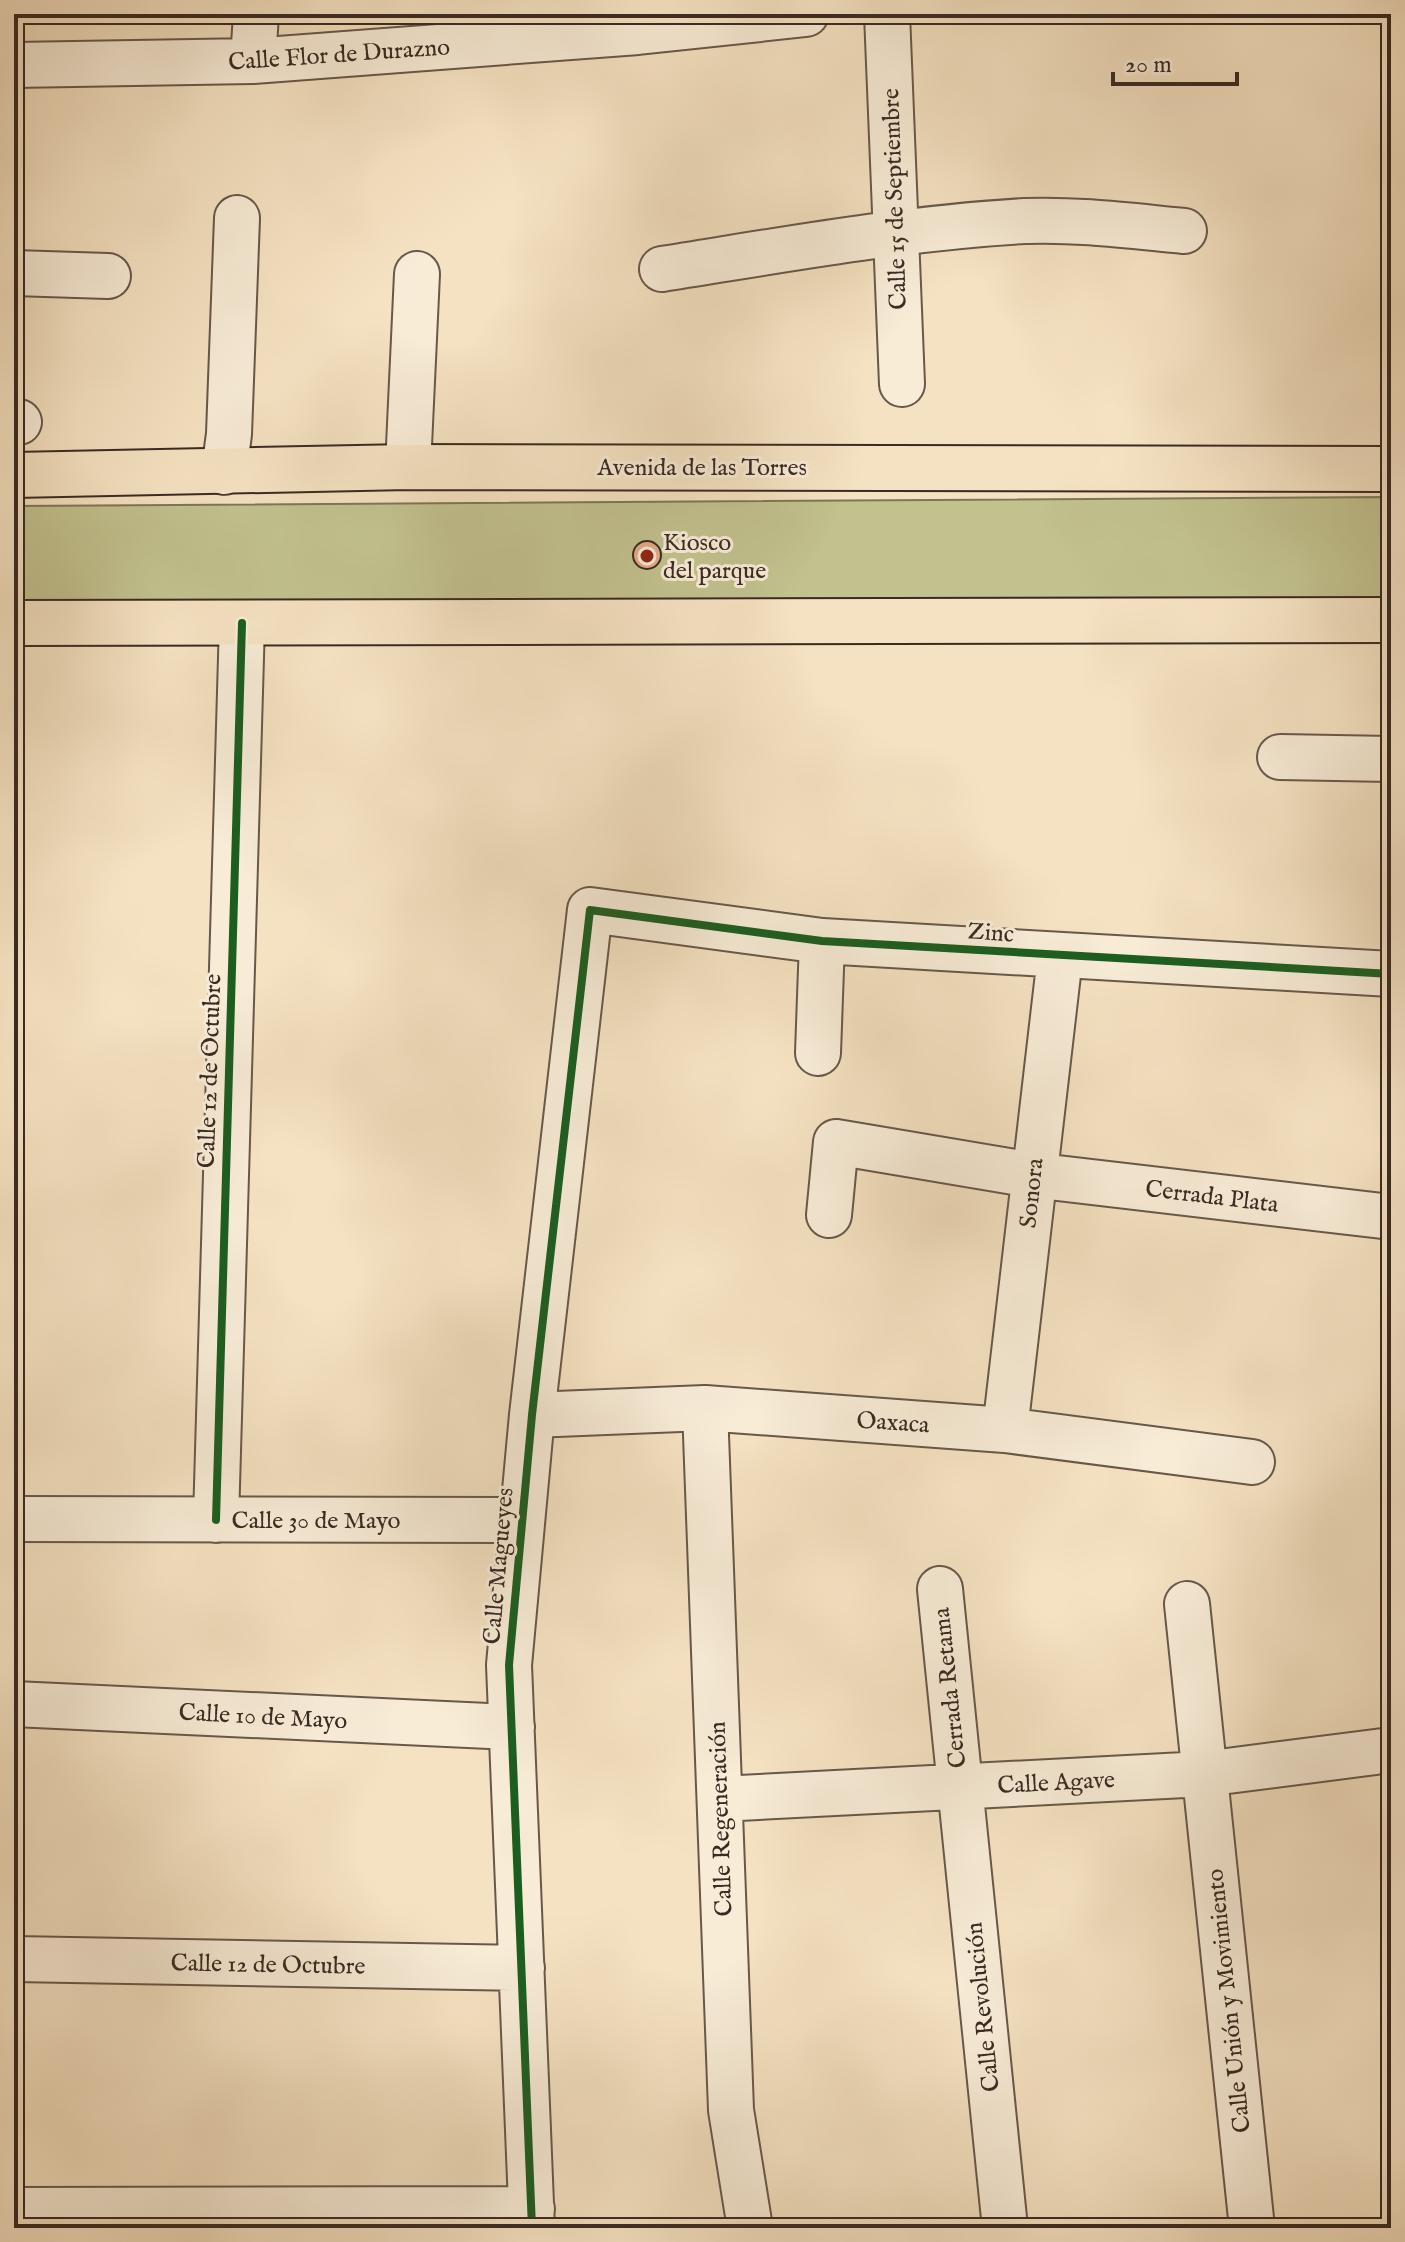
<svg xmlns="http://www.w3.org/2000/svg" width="1405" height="2242" font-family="'IM FELL English',serif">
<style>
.green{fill:#c2c28f;stroke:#7e7659;stroke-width:2}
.building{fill:#e2ab87;stroke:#392a23;stroke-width:2}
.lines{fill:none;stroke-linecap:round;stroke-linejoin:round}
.minor-casing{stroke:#68584b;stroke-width:48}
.primary-casing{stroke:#392a23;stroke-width:48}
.minor{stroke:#f8ecd7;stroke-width:44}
.primary{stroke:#f5e2c2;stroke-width:44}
.cycleway-casing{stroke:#f8ecd7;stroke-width:13}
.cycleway{stroke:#1b5e20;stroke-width:8}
.poi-dot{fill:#8f2418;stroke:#f8ecd7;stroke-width:3}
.labels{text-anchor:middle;stroke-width:6;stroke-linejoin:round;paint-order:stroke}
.street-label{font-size:24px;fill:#392a23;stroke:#f8ecd7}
.poi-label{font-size:24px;fill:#392a23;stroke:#f8ecd7;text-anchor:start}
</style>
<rect width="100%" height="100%" fill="#f5e2c2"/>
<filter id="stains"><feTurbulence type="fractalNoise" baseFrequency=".0025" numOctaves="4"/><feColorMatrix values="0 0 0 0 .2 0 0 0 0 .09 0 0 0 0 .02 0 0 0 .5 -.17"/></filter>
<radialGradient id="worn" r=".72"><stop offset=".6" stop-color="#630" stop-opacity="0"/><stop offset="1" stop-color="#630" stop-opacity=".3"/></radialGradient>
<path class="green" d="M 1391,497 L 1391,607 L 14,611 L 14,506 Z"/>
<path class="building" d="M633 555a14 14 0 1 1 28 0a14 14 0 1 1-28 0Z"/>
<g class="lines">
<g class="minor-casing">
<path id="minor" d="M 887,14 L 902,384
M 253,61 L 256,14
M 14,65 L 253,61 L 638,32 L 806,14
M 662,269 C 782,250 903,228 1025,221 C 1078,219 1131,226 1184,231
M 14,273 L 108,276
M 14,421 L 19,422
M 408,467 L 417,274
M 224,472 L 229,434 L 237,218
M 1280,757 L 1391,759
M 818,1053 L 822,941
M 829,1215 L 836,1142 L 1032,1175 L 1391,1217
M 705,1408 L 731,2110 L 750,2228
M 532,1415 L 705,1408 L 1005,1430 L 1252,1462
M 1005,1430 L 1060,957
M 14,1519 L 522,1520
M 216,1520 L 242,623
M 940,1589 L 1005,2228
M 1187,1604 L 1252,2228
M 14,1704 L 512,1727
M 720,1799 L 1204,1774 L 1391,1750
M 14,1959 L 522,1968
M 14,2210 L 532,2209
M 532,2228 L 509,1665 L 532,1415 L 590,910 L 822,941 L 1391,974"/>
</g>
<g class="primary-casing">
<path id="primary" d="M 14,475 L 408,467 L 1391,469
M 14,623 L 1391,620"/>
</g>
<use href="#minor" class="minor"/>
<use href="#primary" class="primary"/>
<g class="cycleway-casing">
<path id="cycleway" d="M 216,1520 L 242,623
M 532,2228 L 509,1665 L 532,1415 L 590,910 L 822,941 L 1391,974"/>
</g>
<use href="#cycleway" class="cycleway"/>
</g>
<circle class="poi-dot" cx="647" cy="556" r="8"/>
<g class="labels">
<g class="street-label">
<text transform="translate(339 54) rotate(-4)" y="8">Calle Flor de Durazno</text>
<text transform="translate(894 199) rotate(-92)" y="8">Calle 15 de Septiembre</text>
<text x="702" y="475">Avenida de las Torres</text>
<text transform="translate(991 932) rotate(4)" y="8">Zinc</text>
<text transform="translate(209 1071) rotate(-88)" y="8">Calle 12 de Octubre</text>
<text transform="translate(1031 1193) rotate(-84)" y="8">Sonora</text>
<text transform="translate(1212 1196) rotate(7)" y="8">Cerrada Plata</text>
<text transform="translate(893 1422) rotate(4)" y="8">Oaxaca</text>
<text x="316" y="1528">Calle 30 de Mayo</text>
<text transform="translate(498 1566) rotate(-85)" y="8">Calle Magueyes</text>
<text transform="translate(949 1688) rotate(-96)" y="8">Cerrada Retama</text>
<text transform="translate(263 1716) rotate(3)" y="8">Calle 10 de Mayo</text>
<text transform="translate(1056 1782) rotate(-3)" y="8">Calle Agave</text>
<text transform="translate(720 1819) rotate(-92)" y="8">Calle Regeneración</text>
<text transform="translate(268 1964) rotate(1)" y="8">Calle 12 de Octubre</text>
<text transform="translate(1228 2001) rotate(-96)" y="8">Calle Unión y Movimiento</text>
<text transform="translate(982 2007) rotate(-96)" y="8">Calle Revolución</text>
</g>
<g class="poi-label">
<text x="663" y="550">Kiosco<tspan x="663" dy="28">del parque</tspan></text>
</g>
</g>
<rect width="1405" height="2242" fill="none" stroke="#f5e2c2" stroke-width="48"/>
<rect x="16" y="16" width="1373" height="2210" fill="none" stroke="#392a23" stroke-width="4"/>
<rect x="24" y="24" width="1357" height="2194" fill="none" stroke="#392a23" stroke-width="2"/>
<path d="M1113 72v12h124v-12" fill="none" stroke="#392a23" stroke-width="4"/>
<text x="1125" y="72" font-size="24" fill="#392a23" stroke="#f8ecd7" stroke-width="6" paint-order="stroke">20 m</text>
<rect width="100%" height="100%" filter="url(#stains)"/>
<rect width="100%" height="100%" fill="url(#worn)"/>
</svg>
